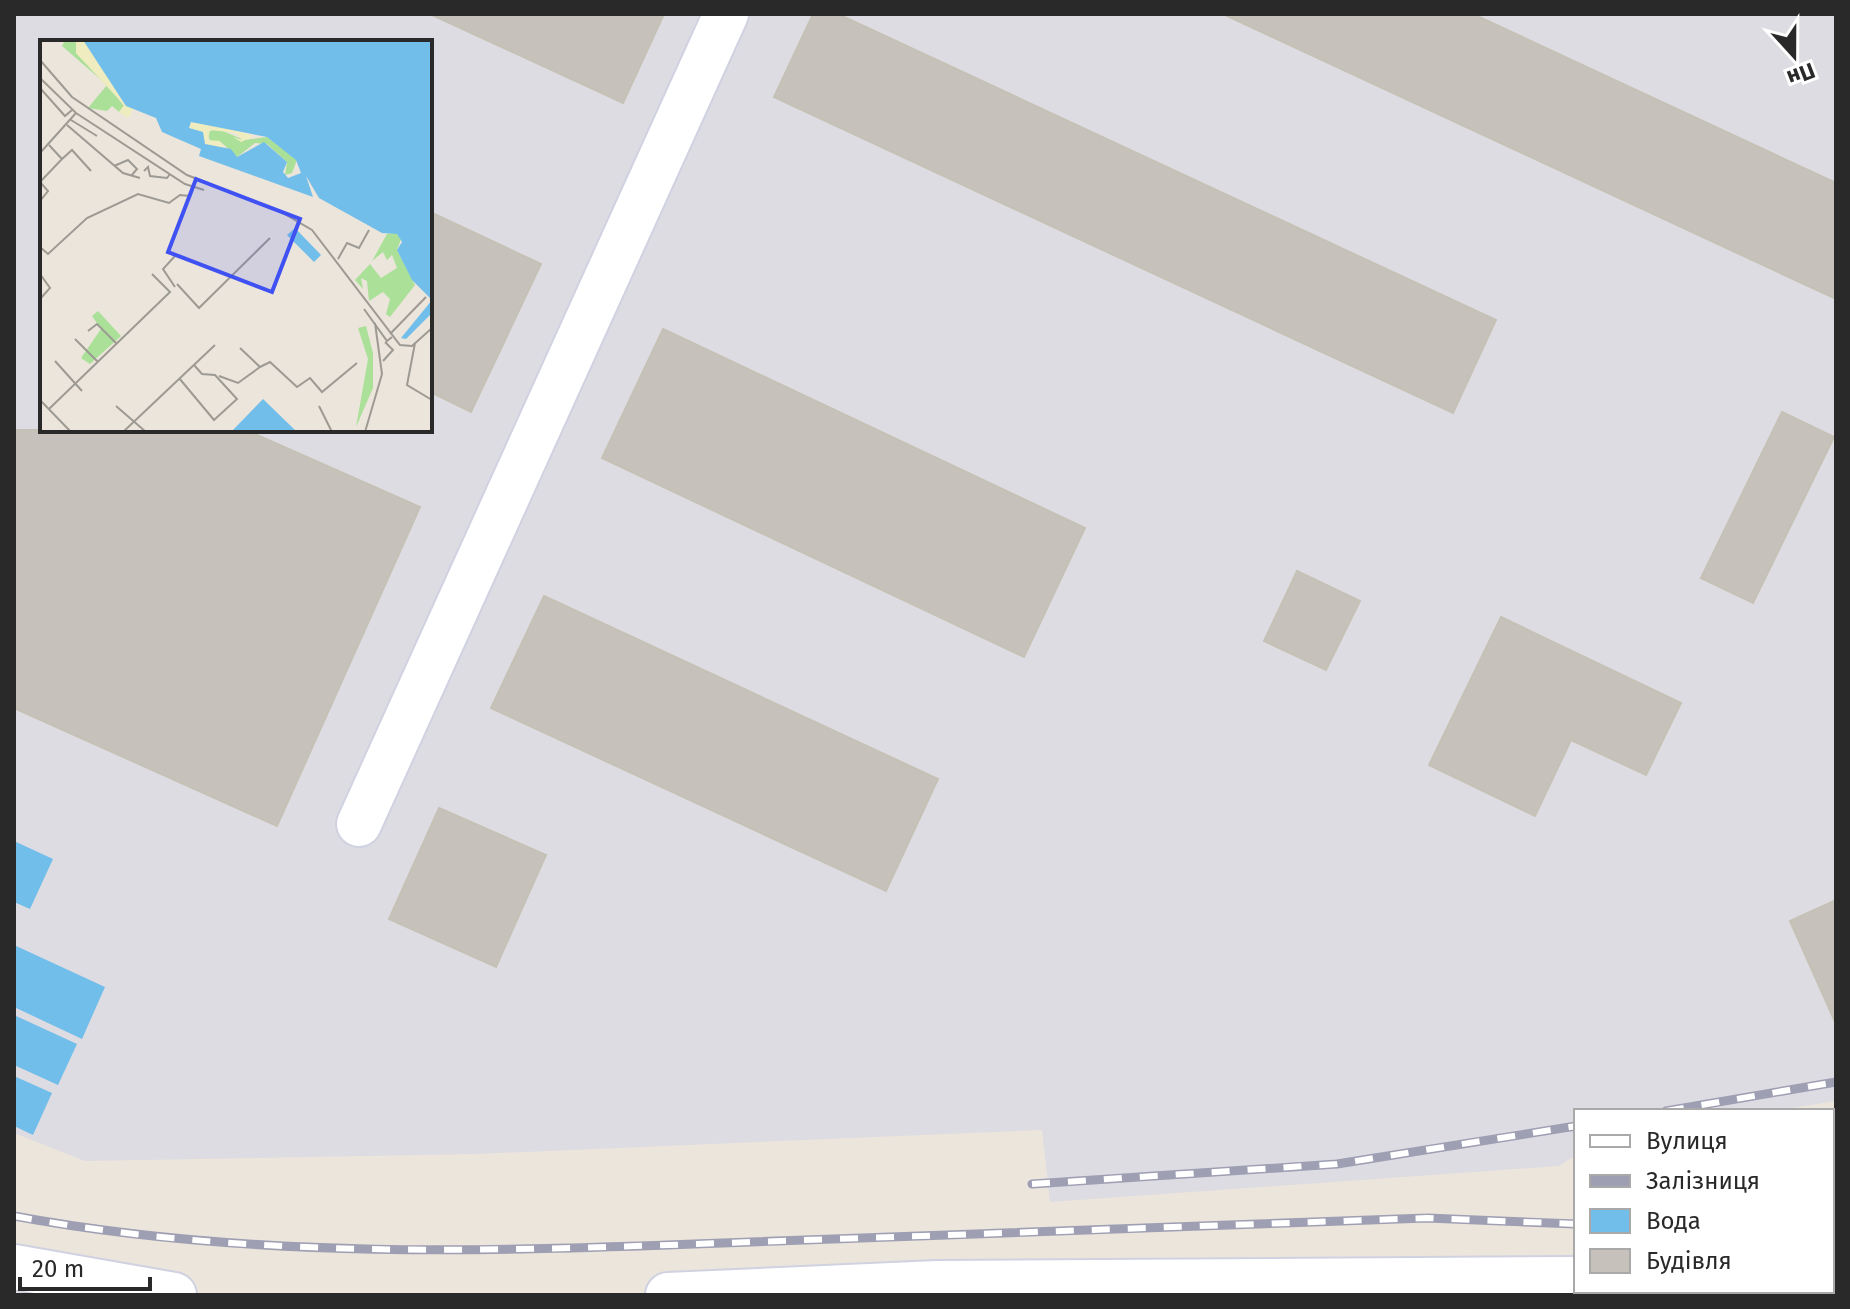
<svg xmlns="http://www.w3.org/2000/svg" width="1850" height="1309" font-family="'Fira Sans',sans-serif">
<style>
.industrial{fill:#dedce3;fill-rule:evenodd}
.water{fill:#71beea}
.building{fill:#c6c2bb;stroke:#c6c1b5;stroke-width:2}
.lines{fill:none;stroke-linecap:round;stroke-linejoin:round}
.minor-casing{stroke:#d0d2e1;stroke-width:48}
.minor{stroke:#fff;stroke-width:44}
.rail-casing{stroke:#9e9fb3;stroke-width:9}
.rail{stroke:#fff;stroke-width:6;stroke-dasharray:18;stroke-linecap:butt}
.inset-road{fill:none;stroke:#9d9a94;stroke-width:2}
.view{fill:#4051f3;fill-opacity:0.15;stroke:#4051f3;stroke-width:4}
.inset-edge{fill:none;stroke:#292929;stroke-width:4}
</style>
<rect width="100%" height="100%" fill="#ebe5db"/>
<path class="industrial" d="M 14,14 L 1836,14 L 1836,1101 L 1774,1111 L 1576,1111 L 1576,1155 L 1559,1166 L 1050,1202 L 1042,1130 L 476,1154 L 85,1161 L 14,1133 ZM 42,42 L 430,42 L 430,430 L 42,430 Z"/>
<path class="water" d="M 14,841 L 53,859 L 30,909 L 14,902 Z
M 14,945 L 105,987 L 82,1039 L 14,1007 Z
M 14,1015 L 77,1044 L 58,1085 L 14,1065 Z
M 14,1076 L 52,1093 L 33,1135 L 14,1126 Z"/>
<path class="building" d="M 430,14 L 664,14 L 623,103 Z
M 813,14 L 838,14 L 1496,320 L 1453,413 L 774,97 Z
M 1223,14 L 1473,14 L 1836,183 L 1836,299 Z
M 430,212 L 541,264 L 471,412 L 430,392 Z
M 663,329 L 1085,528 L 1024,657 L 602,458 Z
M 1782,412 L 1834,437 L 1753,603 L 1701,578 Z
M 14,430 L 246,430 L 420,507 L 277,826 L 14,708 Z
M 1297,571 L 1360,601 L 1326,670 L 1264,641 Z
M 544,596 L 938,779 L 886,891 L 491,708 Z
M 1501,617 L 1681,703 L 1646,775 L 1571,740 L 1535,816 L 1429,765 Z
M 439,808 L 546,855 L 496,967 L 389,919 Z
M 1836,900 L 1836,1024 L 1790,921 Z"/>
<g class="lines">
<g class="minor-casing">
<path id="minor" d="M 359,824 L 726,14
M 1832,1149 L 1836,1149
M 14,1267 L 174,1295
M 1780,1291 L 1821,1295
M 668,1295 L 937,1283 L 1576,1279"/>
</g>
<use href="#minor" class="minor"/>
<g class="rail-casing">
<path id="rail" d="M 1666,1111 L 1836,1082
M 1032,1184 L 1337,1164 L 1576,1126
M 14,1216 C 258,1261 504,1251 751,1242 C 977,1234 1202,1226 1427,1218 L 1576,1224
M 1832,1242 L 1836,1242"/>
</g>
<use href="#rail" class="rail"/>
</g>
<g transform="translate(40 40)">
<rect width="392" height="392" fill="#ebe5db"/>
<path d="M 25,0 L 36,0 L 36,13 L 68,46 L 84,66 L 79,72 L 72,66 L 67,71 L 48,68 L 67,45 L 22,6 ZM 176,88 L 204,100 L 227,97 L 257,120 L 252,133 L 245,135 L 247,122 L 227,104 L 215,103 L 197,117 L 182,103 L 171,103 L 167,93 ZM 347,194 L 356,193 L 361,199 L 357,210 L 375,245 L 350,277 L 346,274 L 350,259 L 343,252 L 329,261 L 327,241 L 321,238 L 323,249 L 315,240 L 330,224 L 341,238 L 357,228 L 352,215 L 347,220 L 343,212 L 332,221 ZM 58,271 L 81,296 L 50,324 L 41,318 L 61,289 L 52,276 ZM 326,286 L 333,313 L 333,348 L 316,387 L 328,319 L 318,288 Z" fill="#abe099"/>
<path d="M 36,0 L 43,0 L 93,70 L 88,78 L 79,72 L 84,65 L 36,13 ZM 151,82 L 182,86 L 214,96 L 201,102 L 193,97 L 202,100 L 196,93 L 170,90 L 168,100 L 180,101 L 185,109 L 165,104 L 162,92 L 149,88 Z" fill="#efecbf"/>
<path d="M 43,0 L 392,0 L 392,273 L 366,299 L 361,298 L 392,260 L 372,240 L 357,210 L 362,202 L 357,194 L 342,193 L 279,158 L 266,136 L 273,157 L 159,116 L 161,109 L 122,92 L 116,78 L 86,66 ZM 151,82 L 227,97 L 256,120 L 261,133 L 248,138 L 243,132 L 247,122 L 224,102 L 197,117 L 191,109 L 165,104 L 163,92 L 149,88 ZM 255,188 L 281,215 L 274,222 L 247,195 ZM 223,359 L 257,392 L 193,390 Z" fill="#71beea" fill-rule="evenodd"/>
<path class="inset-road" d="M 0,20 L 32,57 L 147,135 L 241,172 L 272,190 L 360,305 L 372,306 L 392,288M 0,38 L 36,73 L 145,144 L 164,150M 0,48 L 25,76 L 32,70M 31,80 L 57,96M 27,85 L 83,133 L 100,138M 9,105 L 22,119 L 32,110 L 51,131M 0,113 L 36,73M 74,126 L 88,120 L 97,129 L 91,136M 104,131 L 108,127 L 110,136 L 127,138 L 130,134M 0,161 L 8,151 L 0,142 L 22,119M 0,207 L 8,214 L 47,178 L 98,154 L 129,163 L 140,155 L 150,156M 298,219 L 307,203 L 319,208 L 329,190M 0,234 L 10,248 L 0,259M 137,244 L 159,268 L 230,198M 135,247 L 123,229 L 135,216M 324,269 L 347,301 L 352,297M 48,291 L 57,284 L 77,304M 350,294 L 386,257M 35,299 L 58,322M 375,303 L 367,345 L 392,360M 15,321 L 42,351M 343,321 L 353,310 L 345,302M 220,327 L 230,322 L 257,347 L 270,338 L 282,352 L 317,323M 179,336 L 198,343 L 220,327 L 200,308M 139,338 L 174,380 L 197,359 L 175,335 L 162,334 L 154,325M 0,360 L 31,392M 76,366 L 106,392M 279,366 L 292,392M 9,369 L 130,252 L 112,234M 83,392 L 175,305M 325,392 L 342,334 L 335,283"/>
<path class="view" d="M 156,139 L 260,179 L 232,252 L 128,212 Z"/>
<rect width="392" height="392" class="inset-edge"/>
</g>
<rect width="1850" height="1309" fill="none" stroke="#292929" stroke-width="32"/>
<rect x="1574" y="1109" width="260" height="184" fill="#ffffff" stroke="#a9a9a9" stroke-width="2"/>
<rect x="1590" y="1135" width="40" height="12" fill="#ffffff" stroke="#a9a9a9" stroke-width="2"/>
<text x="1646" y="1149" font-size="24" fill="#292929">Вулиця</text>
<rect x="1590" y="1175" width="40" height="12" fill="#9e9fb3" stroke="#a9a9a9" stroke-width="2"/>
<text x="1646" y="1189" font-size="24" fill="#292929">Залізниця</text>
<rect x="1590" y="1209" width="40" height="24" fill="#71beea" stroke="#a9a9a9" stroke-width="2"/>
<text x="1646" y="1229" font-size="24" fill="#292929">Вода</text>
<rect x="1590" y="1249" width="40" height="24" fill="#c6c2bb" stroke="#a9a9a9" stroke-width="2"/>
<text x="1646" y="1269" font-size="24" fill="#292929">Будівля</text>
<g transform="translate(1794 56) rotate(159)" stroke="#ffffff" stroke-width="6" paint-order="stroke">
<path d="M0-6L14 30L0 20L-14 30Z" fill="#292929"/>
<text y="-12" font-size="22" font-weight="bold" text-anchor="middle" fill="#292929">Пн</text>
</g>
<path d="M20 1277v12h130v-12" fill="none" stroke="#292929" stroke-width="4"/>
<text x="32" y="1277" font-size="24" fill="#292929" stroke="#ffffff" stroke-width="6" paint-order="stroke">20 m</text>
</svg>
